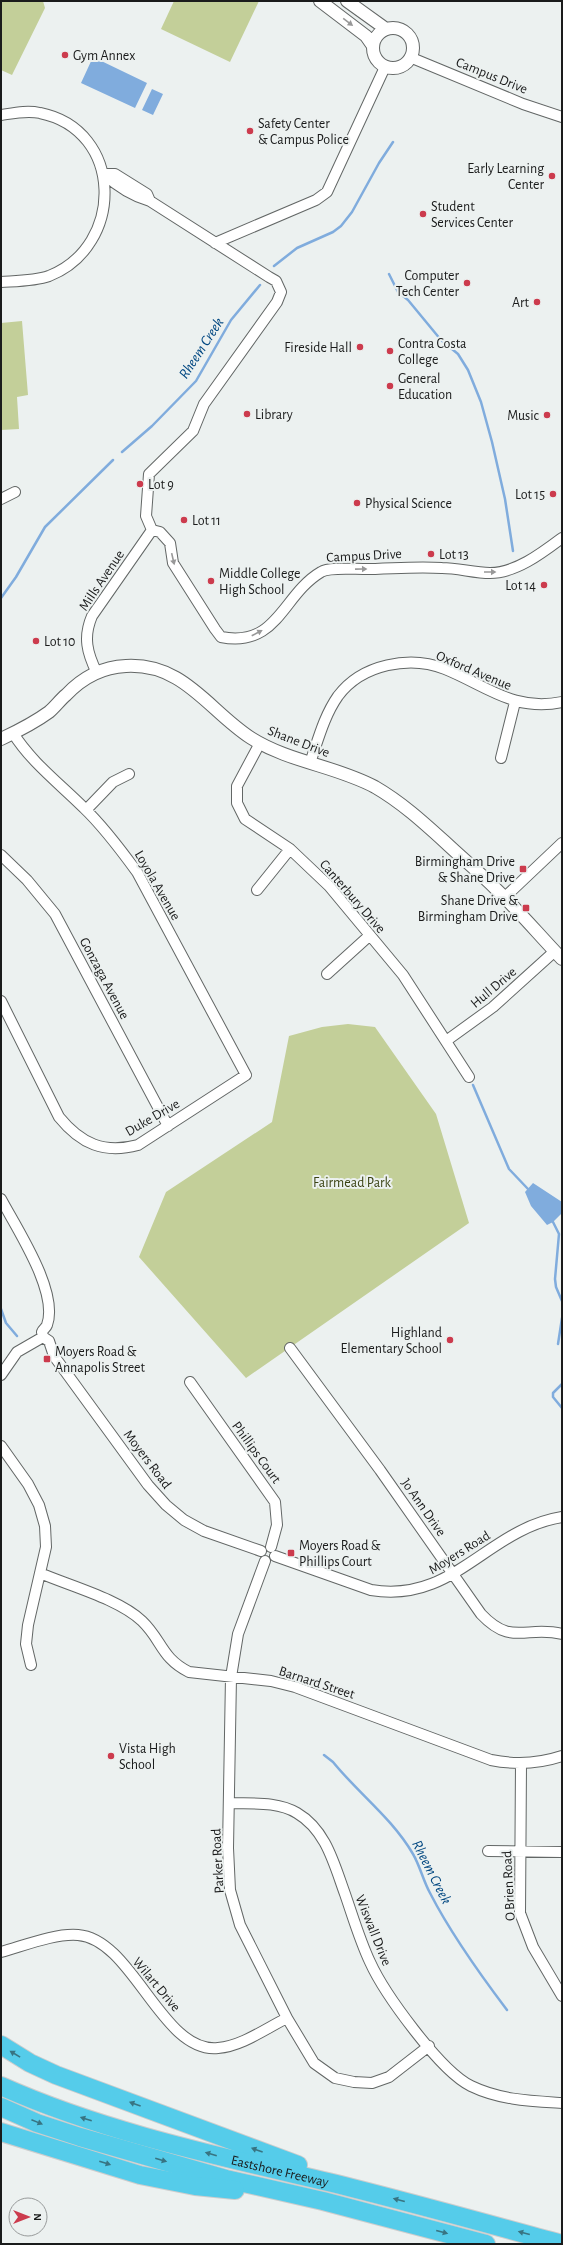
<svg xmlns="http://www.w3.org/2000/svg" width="563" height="2245" font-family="'Alegreya Sans',sans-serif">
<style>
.green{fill:#c3cf99}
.water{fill:#80acdd}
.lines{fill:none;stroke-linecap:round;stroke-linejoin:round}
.stream{stroke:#80acdd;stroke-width:2.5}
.minor-casing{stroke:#636766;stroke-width:12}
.tertiary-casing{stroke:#636766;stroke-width:14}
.motorway-casing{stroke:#cdcdcd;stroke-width:20}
.minor{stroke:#fff;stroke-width:10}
.tertiary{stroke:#fff;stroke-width:12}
.motorway{stroke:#55ccea;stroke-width:18}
.oneway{fill:#989898}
.oneway2{fill:#387482}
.poi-dot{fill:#cc3b4d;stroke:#ecf1f0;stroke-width:1.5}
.labels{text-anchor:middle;stroke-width:4;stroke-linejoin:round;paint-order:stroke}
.poi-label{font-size:14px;fill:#1a1b1b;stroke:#ecf1f0;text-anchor:start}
.street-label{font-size:14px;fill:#1a1b1b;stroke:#ecf1f0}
.park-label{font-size:14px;fill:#3a4213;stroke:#ecf1f0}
.water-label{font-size:15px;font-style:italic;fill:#004781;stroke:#ecf1f0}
</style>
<rect width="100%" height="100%" fill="#ecf1f0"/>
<path class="green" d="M 1,1 L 43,1 L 45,8 L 12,75 L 1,70 Z
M 174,1 L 259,1 L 230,62 L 161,29 Z
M 22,321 L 28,395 L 17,397 L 19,429 L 1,430 L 1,323 Z
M 348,1024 L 375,1027 L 436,1114 L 469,1223 L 246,1378 L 139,1257 L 166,1192 L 272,1122 L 289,1036 L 322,1027 Z"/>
<path class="water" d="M 93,57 L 147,83 L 135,108 L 81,83 Z
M 152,89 L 163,94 L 153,115 L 142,110 Z
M 533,1183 L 562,1202 L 562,1213 L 553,1222 L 547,1225 L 531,1206 L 525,1192 Z"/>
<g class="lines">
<path class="stream" d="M 274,266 L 297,248 L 333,232 L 341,226 L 352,212 L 379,163 L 393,142
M 389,274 L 398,292 L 408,300 L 441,340 L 458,354 L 468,370 L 481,402 L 492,442 L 505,499 L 513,551
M 122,452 L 152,426 L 196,381 L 231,320 L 260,285
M 1,598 L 16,577 L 45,527 L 113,460
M 473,1085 L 509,1169 L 528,1189
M 553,1222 L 559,1234 L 555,1279 L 556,1287 L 562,1301
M 1,1309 L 6,1323 L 17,1336
M 558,1344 L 562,1318
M 562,1384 L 553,1393 L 553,1397 L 562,1408
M 324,1755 L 333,1762 C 358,1793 392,1818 413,1854 C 420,1866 423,1880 430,1893 C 451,1934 479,1973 507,2010"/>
<g class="minor-casing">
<path id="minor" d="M 412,58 L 523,104 L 562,117
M 1,115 C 14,113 27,110 40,113 C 124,130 125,246 49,276 C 35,281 16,281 1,282
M 104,174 C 117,186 133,196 150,201 L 269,277 L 276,281 L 281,292 L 277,302 L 204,404 L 193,431 L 149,474 L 146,516 L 152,530
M 104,174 L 115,174 L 147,194 L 150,201
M 215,243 L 316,200 L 327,192 L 385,67
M 1,499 L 15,492
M 152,530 L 160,532 L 170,543 L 173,563 L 215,629 L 221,637 C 278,648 282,595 321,572 C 329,567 353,569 363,569 C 389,569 416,566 442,568 C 458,568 474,573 490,573 C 516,573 542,553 562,538
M 97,673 C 87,653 83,637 92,616 L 152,530
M 260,743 L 237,786 L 237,803 L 245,819 L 290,849 L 329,886 L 403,975 L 469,1077
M 501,758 L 515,702
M 310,763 C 318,740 324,716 338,696 C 362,664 410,655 445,669 C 487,686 514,712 562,702
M 86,810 L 113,782 L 129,774
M 1,855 L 27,880 L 55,914 L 168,1126
M 257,890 L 290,849
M 505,897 L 562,843
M 327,974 L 369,936
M 1,1001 L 59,1117 C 81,1144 104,1154 138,1145 L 246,1075 L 137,872 C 121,850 104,827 84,808 C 60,784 31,762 13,733
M 446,1041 L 493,1007 L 555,951
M 1,1199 C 17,1229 59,1292 47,1325 C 46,1328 43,1329 42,1332 L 43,1337 L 49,1341 L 54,1356 L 148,1485 L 166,1505 L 184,1520 L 204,1531 L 261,1551
M 290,1348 L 380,1470 L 481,1614 C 512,1647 526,1625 562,1634
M 1,1375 L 17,1352 L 43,1337
M 190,1382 L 275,1502 L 277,1525 L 271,1547
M 1,1446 L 28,1484 L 39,1505 L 45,1526 L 46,1547 L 28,1625 L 26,1644 L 31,1665
M 275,1556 L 371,1590 C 454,1604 487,1529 562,1517
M 265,1561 L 238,1634 L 231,1677 L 228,1848 L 230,1890 L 240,1925 L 287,2018 L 314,2063 L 335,2078 L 354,2082 L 372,2083 L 389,2077 L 429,2046
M 40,1573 C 70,1586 119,1599 142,1621 C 162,1640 161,1658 189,1672 L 271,1681 L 295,1687 L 491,1760 C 516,1765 538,1764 562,1756
M 521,1764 L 520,1913 L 533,1947 L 562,1996
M 229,1803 C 251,1804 277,1801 297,1813 C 326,1830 334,1864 345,1894 C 353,1917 360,1941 370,1962 C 384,1993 440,2071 471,2086 C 500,2100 530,2101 562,2103
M 488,1851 L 562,1852
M 1,1952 C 23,1946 55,1933 78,1935 C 133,1939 162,2054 218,2048 C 242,2046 265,2029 287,2018"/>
</g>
<g class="tertiary-casing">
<path id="tertiary" d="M 320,1 L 366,36 L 373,46
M 347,1 L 386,29
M373 48a20 20 0 1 1 40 0a20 20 0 1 1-40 0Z
M 1,739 C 18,731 34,723 49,712 C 55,707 60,700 66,695 C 82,678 103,667 126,666 C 184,663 208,710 251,738 C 289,762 336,766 375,787 C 401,802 423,822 445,842 C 462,858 480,873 496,889 C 519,911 540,936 562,959"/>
</g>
<g class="motorway-casing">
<g id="motorway">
<path d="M 1,2045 L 30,2063 L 56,2075 L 298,2165"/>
<path id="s1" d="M 1,2086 C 104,2132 218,2156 328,2182 C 406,2201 484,2223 562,2244"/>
<path d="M 1,2107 L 37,2123 L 80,2137 L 226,2179 L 323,2201 L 486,2244"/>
<path d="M 1,2132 L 140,2175 L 195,2186 L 235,2190"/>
</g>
</g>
<use href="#minor" class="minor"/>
<use href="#tertiary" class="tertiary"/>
<use href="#motorway" class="motorway"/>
</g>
<defs><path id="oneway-solid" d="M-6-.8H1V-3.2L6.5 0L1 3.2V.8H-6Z"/></defs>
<g class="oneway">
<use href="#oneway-solid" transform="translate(348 22) rotate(37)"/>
<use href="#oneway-solid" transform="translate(173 559) rotate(77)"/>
<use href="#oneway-solid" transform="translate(361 569) rotate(-1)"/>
<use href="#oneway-solid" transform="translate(490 572)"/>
<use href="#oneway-solid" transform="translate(257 633) rotate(-28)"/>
</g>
<g class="oneway2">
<use href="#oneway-solid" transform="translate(15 2054) rotate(-149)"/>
<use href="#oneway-solid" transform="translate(135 2104) rotate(-160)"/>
<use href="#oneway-solid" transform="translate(86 2119) rotate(-163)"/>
<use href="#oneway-solid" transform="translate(37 2122) rotate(22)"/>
<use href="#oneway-solid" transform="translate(257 2150) rotate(-160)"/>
<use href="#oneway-solid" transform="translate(211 2154) rotate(-164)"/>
<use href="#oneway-solid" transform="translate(161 2160) rotate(16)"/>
<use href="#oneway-solid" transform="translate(105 2163) rotate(18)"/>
<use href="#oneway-solid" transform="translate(399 2200) rotate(-165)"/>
<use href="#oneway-solid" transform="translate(442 2232) rotate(15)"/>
<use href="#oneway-solid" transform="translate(524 2233) rotate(-165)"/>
</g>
<g class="poi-dot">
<circle cx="65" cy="55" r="4"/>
<circle cx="250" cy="131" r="4"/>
<circle cx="552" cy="176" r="4"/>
<circle cx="423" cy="214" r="4"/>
<circle cx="467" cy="283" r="4"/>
<circle cx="537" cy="302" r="4"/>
<circle cx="360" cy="347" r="4"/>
<circle cx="390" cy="351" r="4"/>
<circle cx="390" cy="386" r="4"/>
<circle cx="247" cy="414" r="4"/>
<circle cx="547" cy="415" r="4"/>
<circle cx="140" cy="484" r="4"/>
<circle cx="553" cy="494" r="4"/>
<circle cx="357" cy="503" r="4"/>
<circle cx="184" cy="520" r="4"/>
<circle cx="431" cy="554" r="4"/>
<circle cx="211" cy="581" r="4"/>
<circle cx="544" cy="585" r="4"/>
<circle cx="36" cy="641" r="4"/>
<rect x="519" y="865" width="8" height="8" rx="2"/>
<rect x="522" y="904" width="8" height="8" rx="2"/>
<circle cx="450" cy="1340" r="4"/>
<rect x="43" y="1355" width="8" height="8" rx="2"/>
<rect x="287" y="1549" width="8" height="8" rx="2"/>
<circle cx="111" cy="1756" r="4"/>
</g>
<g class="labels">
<g class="poi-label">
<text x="73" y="60">Gym Annex</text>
<text x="258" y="128">Safety Center<tspan x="258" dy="16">&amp; Campus Police</tspan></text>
<text x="544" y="173" text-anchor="end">Early Learning<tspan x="544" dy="16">Center</tspan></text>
<text x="431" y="211">Student<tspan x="431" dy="16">Services Center</tspan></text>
<text x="459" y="280" text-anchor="end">Computer<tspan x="459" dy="16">Tech Center</tspan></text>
<text x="529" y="307" text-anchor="end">Art</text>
<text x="398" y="348">Contra Costa<tspan x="398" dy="16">College</tspan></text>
<text x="352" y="352" text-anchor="end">Fireside Hall</text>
<text x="398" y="383">General<tspan x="398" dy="16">Education</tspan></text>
<text x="255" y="419">Library</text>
<text x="539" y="420" text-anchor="end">Music</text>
<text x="148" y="489">Lot 9</text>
<text x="545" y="499" text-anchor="end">Lot 15</text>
<text x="365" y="508">Physical Science</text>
<text x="192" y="525">Lot 11</text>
<text x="439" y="559">Lot 13</text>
<text x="219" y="578">Middle College<tspan x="219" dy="16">High School</tspan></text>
<text x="536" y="590" text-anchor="end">Lot 14</text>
<text x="44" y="646">Lot 10</text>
<text x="515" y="866" text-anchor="end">Birmingham Drive<tspan x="515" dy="16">&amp; Shane Drive</tspan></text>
<text x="518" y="905" text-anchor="end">Shane Drive &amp;<tspan x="518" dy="16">Birmingham Drive</tspan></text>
<text x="442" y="1337" text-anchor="end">Highland<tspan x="442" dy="16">Elementary School</tspan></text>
<text x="55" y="1356">Moyers Road &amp;<tspan x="55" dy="16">Annapolis Street</tspan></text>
<text x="299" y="1550">Moyers Road &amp;<tspan x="299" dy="16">Phillips Court</tspan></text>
<text x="119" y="1753">Vista High<tspan x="119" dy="16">School</tspan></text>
</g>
<g class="street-label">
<text transform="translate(492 75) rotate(22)" y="5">Campus Drive</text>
<text transform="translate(364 555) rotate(-3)" y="5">Campus Drive</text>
<text transform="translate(101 580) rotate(-56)" y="5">Mills Avenue</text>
<text transform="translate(474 670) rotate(23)" y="5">Oxford Avenue</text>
<text transform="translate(299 741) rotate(21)" y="5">Shane Drive</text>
<text transform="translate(158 885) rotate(60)" y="5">Loyola Avenue</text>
<text transform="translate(353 896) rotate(49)" y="5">Canterbury Drive</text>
<text transform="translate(105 978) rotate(62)" y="5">Gonzaga Avenue</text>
<text transform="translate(493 987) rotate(-40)" y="5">Hull Drive</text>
<text transform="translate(152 1117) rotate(-30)" y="5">Duke Drive</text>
<text transform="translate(257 1452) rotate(54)" y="5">Phillips Court</text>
<text transform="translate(148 1459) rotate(53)" y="5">Moyers Road</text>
<text transform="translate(424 1507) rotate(55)" y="5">Jo Ann Drive</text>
<text transform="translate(459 1552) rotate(-32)" y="5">Moyers Road</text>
<text transform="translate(317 1682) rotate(18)" y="5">Barnard Street</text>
<text transform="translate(217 1861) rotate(-93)" y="5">Parker Road</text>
<text transform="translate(508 1886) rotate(-93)" y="5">O Brien Road</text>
<text transform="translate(374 1930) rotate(68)" y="5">Wiswall Drive</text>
<text transform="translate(157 1984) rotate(50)" y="5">Wilart Drive</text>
<text dy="5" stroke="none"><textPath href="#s1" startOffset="292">Eastshore Freeway</textPath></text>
</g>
<g class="park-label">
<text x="352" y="1187">Fairmead Park</text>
</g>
<g class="water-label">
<text transform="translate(201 348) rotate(-57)" y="5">Rheem Creek</text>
<text transform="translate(432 1872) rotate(63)" y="5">Rheem Creek</text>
</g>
</g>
<rect width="563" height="2245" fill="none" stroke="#1a1b1b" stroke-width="4"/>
<g transform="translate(28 2217) rotate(90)"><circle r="19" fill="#ecf1f0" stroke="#989b9b"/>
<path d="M0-3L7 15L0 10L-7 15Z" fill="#cc3b4d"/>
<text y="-6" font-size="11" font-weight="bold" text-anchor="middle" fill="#1a1b1b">N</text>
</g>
</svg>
